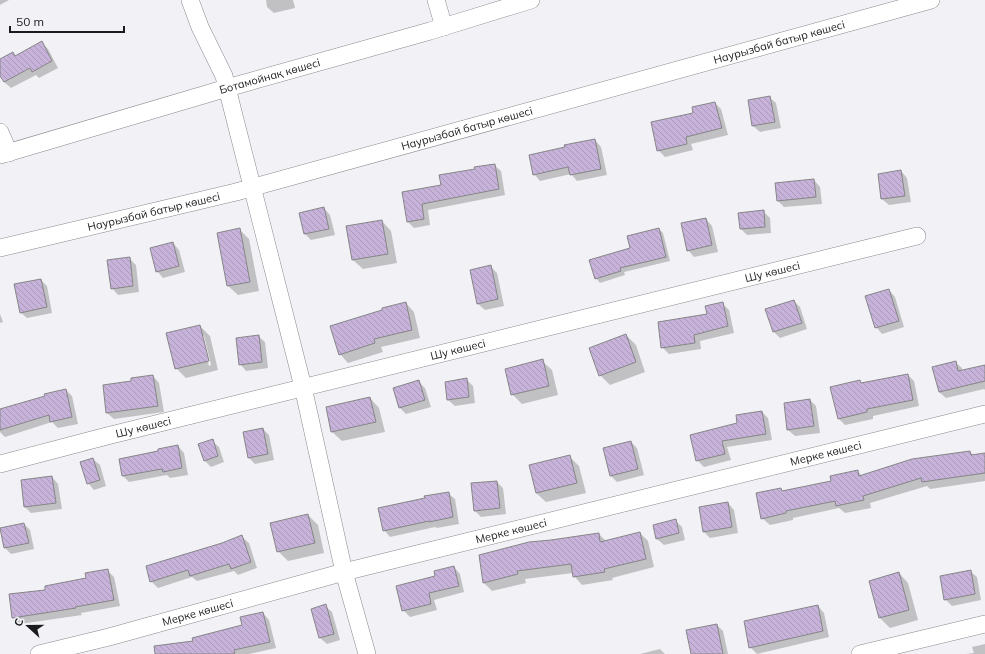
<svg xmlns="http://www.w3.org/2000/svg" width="985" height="654" font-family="Mulish,sans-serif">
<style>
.shadow{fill:#0003;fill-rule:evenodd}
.building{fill:url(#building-back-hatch);stroke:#868588}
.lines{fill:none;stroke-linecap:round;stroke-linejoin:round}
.minor-casing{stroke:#898a8d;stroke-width:18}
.minor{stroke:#fff;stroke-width:17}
.labels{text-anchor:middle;stroke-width:3;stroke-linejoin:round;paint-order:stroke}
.street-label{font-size:11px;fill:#1a1b1c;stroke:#f2f2f6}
</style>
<defs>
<pattern id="building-back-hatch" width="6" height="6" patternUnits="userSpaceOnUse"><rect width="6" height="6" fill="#c7b3da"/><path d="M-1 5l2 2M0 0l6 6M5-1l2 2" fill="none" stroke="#aa99ba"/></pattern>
</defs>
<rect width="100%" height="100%" fill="#f2f2f6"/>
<path class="shadow" d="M 0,0 L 9,0 L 0,5 Z
M 266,0 L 293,0 L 295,8 L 274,13 L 267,7 Z
M 42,43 L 48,49 L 58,68 L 39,78 L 36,75 L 11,88 L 4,82 L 0,73 L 0,60 L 13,53 L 16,56 Z
M 769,97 L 776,103 L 781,128 L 760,132 L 753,126 Z
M 715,103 L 721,109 L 728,135 L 691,144 L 693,150 L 665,157 L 658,150 L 694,114 Z
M 595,140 L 601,147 L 607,175 L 577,181 L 571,174 L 540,181 L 534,174 Z
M 494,165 L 501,171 L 505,195 L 428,210 L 430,225 L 414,228 L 408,222 L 403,193 L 442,186 L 476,170 Z
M 901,171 L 907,178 L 911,202 L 889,205 L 882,199 Z
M 814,180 L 820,187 L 822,204 L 784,207 L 778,201 Z
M 324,208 L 330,215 L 335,235 L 311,240 L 305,234 L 300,213 Z
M 763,211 L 770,218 L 771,233 L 747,235 L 741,229 L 739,214 Z
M 706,219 L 712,226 L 718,252 L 694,257 L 688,250 Z
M 382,221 L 391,231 L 397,263 L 363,269 L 353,260 Z
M 239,229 L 249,239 L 259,291 L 238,295 L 228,286 Z
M 659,229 L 663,233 L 670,261 L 624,272 L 625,275 L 600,283 L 596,278 L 631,248 Z
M 173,243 L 179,250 L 185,272 L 163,278 L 157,271 Z
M 129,258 L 136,265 L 139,292 L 118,295 L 112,288 Z
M 490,266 L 497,273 L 504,306 L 485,310 L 478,304 L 471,271 Z
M 41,280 L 47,286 L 52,313 L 27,318 L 20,312 Z
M 889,290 L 895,297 L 904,327 L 882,334 L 876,327 Z
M 794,301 L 800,307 L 807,329 L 780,338 L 773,331 Z
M 406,303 L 414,312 L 420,338 L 381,347 L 383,352 L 348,363 L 340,354 Z
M 722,303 L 729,310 L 734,333 L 700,341 L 701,349 L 669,354 L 662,347 L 709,315 Z
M 0,314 L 3,322 L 0,323 Z
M 200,326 L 210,336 L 218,370 L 186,378 L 176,368 ZM 202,336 L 204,336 L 211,365 L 209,366 Z
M 626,335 L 636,345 L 645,372 L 610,385 L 600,375 Z
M 258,336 L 265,342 L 268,368 L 246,371 L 240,364 Z
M 542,361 L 552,370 L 558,395 L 522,404 L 512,394 Z
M 955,362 L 962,368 L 962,372 L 985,366 L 985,390 L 984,389 L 946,398 L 939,392 Z
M 908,375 L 914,381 L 919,406 L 873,416 L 873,419 L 845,425 L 839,419 L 860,381 L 862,384 Z
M 153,376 L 159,383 L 164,412 L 114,419 L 107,413 L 104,386 L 132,382 Z
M 466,379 L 473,386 L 475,403 L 455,406 L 448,400 Z
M 419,382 L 425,388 L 431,407 L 406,414 L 400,408 Z
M 66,390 L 72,396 L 78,424 L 58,428 L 52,422 L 5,437 L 0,432 L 0,410 Z
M 370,398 L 379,408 L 385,432 L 342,441 L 332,432 L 327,408 Z
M 810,400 L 816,406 L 820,433 L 795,436 L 788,430 Z
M 762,412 L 768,418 L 772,440 L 727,447 L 731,460 L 704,467 L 697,460 L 738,424 Z
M 263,429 L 269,435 L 274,460 L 255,464 L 249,458 Z
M 212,441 L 219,447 L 224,462 L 211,467 L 204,460 Z
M 631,442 L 637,448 L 644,475 L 617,482 L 611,476 L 604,449 Z
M 178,446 L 184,453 L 188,475 L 170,478 L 167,475 L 129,482 L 123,476 L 120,460 L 160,452 Z
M 970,452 L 974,456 L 985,454 L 985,481 L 930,489 L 927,486 L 870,503 L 871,508 L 845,513 L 839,508 L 793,518 L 793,520 L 770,525 L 762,518 L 781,489 L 783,491 L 832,481 L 857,471 L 862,476 Z
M 570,457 L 579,466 L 586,493 L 546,502 L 536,493 Z
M 93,459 L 100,465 L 106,486 L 94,490 L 88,483 Z
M 52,477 L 58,484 L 62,509 L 31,513 L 25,507 Z
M 497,482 L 503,488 L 506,514 L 481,517 L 475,511 Z
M 448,493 L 455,499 L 459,524 L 437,528 L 435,527 L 390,537 L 384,530 Z
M 728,503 L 734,510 L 738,533 L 710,538 L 704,532 Z
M 308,515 L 318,525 L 324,553 L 288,561 L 278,551 Z
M 676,521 L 682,527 L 685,540 L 664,545 L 657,539 Z
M 24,524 L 30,530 L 34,549 L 11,554 L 5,548 Z
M 640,533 L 648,541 L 654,567 L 612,578 L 613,580 L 582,585 L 574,576 L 573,573 L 525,579 L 526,583 L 492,591 L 484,583 L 599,534 L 606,541 Z
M 242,537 L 249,543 L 257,568 L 238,575 L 234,571 L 197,581 L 192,577 L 158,588 L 151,581 L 222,544 Z
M 454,567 L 460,574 L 464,592 L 434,600 L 437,610 L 410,617 L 403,610 L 436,577 Z
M 107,570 L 114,577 L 120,606 L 81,613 L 82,615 L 20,624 L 13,618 L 10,595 L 46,590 L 87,579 Z
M 970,571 L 977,577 L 981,600 L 952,606 L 945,599 Z
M 899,573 L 908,583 L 918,620 L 890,628 L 880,618 L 870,581 Z
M 325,606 L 332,612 L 340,640 L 327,644 L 320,638 Z
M 818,606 L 824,613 L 829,637 L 757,654 L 750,647 Z
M 263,613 L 269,620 L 276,648 L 249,654 L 163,654 L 243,626 Z
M 717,625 L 723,631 L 728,654 L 692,654 Z
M 985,644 L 985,654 L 966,654 L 974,653 L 972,647 Z
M 660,649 L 665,654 L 640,654 Z"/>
<path class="building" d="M 42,41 L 52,61 L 32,72 L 30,68 L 4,82 L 0,76 L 0,59 L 13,52 L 15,56 Z
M 770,96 L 775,122 L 752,126 L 748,100 Z
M 715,102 L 722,128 L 686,137 L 687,144 L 657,151 L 651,122 L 693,113 L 692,107 Z
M 595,139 L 601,169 L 570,175 L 568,167 L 533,175 L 529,155 L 565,147 L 564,145 Z
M 495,164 L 499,189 L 422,204 L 424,219 L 407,222 L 402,192 L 441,185 L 439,175 L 475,169 L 474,167 Z
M 901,170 L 905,196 L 881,199 L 878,174 Z
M 814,179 L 816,197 L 777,201 L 775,183 Z
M 324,207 L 329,229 L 304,234 L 299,213 Z
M 764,210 L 765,227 L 740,229 L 738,213 Z
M 706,218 L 712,245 L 687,251 L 681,223 Z
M 382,220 L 388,254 L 352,260 L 346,226 Z
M 240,228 L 250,282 L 227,286 L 217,233 Z
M 659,228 L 666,257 L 620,268 L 621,271 L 595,279 L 589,260 L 630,248 L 627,236 Z
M 173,242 L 179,266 L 156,272 L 150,248 Z
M 130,257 L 133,286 L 111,289 L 107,260 Z
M 491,265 L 498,299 L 477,304 L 470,270 Z
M 41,279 L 47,307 L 20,313 L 14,284 Z
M 889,289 L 899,321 L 875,328 L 865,296 Z
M 794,300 L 802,323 L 773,332 L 765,309 Z
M 406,302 L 412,330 L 374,339 L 375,343 L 339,355 L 330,326 L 382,310 L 382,308 Z
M 723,302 L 728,326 L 694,335 L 695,343 L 661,348 L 658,322 L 707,314 L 705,306 Z
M 200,325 L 209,361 L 175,369 L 166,333 Z
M 626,334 L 636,362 L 599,376 L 589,348 Z
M 259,335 L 262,362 L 239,365 L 236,338 Z
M 543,359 L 549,386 L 511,395 L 505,369 Z
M 956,361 L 958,371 L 985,365 L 985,381 L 939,392 L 932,367 Z
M 908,374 L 913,400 L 867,409 L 867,412 L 838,419 L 830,387 L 860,380 L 861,383 Z
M 153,375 L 158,406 L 106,413 L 103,385 L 131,381 L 131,378 Z
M 467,378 L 469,397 L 447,400 L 445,382 Z
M 419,380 L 425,400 L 399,408 L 393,388 Z
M 66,389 L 72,417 L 50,422 L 49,415 L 0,430 L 0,409 L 45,396 L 44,394 Z
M 370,397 L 376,422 L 331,432 L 326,407 Z
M 810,399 L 814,426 L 787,430 L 784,403 Z
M 762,411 L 766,434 L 722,441 L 725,454 L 696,461 L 690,435 L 737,423 L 736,415 Z
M 263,428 L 268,454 L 248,458 L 243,432 Z
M 213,439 L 218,456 L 204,461 L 198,444 Z
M 631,441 L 638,469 L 610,476 L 603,448 Z
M 178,445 L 182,468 L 163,472 L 162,469 L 122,476 L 119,459 L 158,451 L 158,449 Z
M 970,451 L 971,455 L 985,453 L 985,473 L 922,482 L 921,478 L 863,496 L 864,500 L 836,506 L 835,501 L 786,511 L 786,513 L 761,519 L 756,493 L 781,488 L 782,491 L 831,481 L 830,476 L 858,470 L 859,476 L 912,459 Z
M 570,455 L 577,483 L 536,493 L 529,465 Z
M 93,458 L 100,480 L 87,484 L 80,462 Z
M 52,476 L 56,503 L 24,507 L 21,480 Z
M 497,481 L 500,508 L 474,511 L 471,483 Z
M 449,492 L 453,517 L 429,522 L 429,521 L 383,531 L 378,508 L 425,498 L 424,496 Z
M 728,502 L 732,527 L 703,532 L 699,507 Z
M 308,514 L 315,543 L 277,552 L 270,523 Z
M 676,519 L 679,533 L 656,539 L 653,525 Z
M 24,523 L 29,543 L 4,548 L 0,528 Z
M 640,532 L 646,559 L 604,569 L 605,572 L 573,577 L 571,564 L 517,571 L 518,574 L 483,583 L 479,555 L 529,542 L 551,540 L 599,533 L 600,542 Z
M 242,535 L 251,562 L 231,569 L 229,564 L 190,576 L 188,570 L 150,582 L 146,566 L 222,543 Z
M 454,566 L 459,586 L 429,593 L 431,604 L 402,611 L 396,586 L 435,576 L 434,571 Z
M 108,569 L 114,600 L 75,607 L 76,608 L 12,618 L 9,594 L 45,590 L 45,586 L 86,578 L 85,573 Z
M 971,570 L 975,594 L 944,600 L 940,576 Z
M 899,572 L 909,610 L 879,618 L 869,581 Z
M 326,604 L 334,634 L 319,638 L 311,609 Z
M 818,605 L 823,631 L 749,648 L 744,621 Z
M 263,612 L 270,642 L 234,650 L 235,654 L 155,654 L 154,646 L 193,641 L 192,638 L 242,625 L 240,617 Z
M 717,624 L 723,654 L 691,654 L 686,630 Z"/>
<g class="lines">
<g class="minor-casing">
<g id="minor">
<path d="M 190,0 L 200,27 L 224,76 L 303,387 L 344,572 L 367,654"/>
<path d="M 436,0 L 444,27"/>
<path d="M 0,132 L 9,153"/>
<path id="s1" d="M 0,155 L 227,88 L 430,31 L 531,0"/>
<path id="s2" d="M 0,248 L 236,192 L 931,0"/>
<path id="s3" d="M 0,464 L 107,436 L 917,236"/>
<path id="s4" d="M 39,654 L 109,637 L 344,572 L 985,414"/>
<path d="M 860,654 L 985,624"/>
</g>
</g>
<use href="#minor" class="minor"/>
</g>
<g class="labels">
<g class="street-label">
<text dy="4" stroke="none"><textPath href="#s2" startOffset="806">Наурызбай батыр көшесі</textPath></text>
<text dy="4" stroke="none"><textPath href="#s1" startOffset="281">Ботамойнақ көшесі</textPath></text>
<text dy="4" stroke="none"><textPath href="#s2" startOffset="482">Наурызбай батыр көшесі</textPath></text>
<text dy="4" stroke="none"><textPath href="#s2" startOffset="158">Наурызбай батыр көшесі</textPath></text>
<text dy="4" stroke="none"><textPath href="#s3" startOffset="796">Шу көшесі</textPath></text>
<text dy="4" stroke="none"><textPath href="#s3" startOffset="472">Шу көшесі</textPath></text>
<text dy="4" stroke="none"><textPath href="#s3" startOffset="148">Шу көшесі</textPath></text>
<text dy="4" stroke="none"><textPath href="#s4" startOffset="812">Мерке көшесі</textPath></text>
<text dy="4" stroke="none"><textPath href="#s4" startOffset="488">Мерке көшесі</textPath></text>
<text dy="4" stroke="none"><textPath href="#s4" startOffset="164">Мерке көшесі</textPath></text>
</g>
</g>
<g transform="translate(28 626) rotate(291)" stroke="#f2f2f6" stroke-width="3" paint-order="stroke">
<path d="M0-3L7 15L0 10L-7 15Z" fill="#1a1b1c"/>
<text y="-6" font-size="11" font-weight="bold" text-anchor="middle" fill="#1a1b1c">С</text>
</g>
<path d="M10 26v6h114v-6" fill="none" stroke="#1a1b1c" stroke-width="2"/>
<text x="16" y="26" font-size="12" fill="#1a1b1c" stroke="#f2f2f6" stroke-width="3" paint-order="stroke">50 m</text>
</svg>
